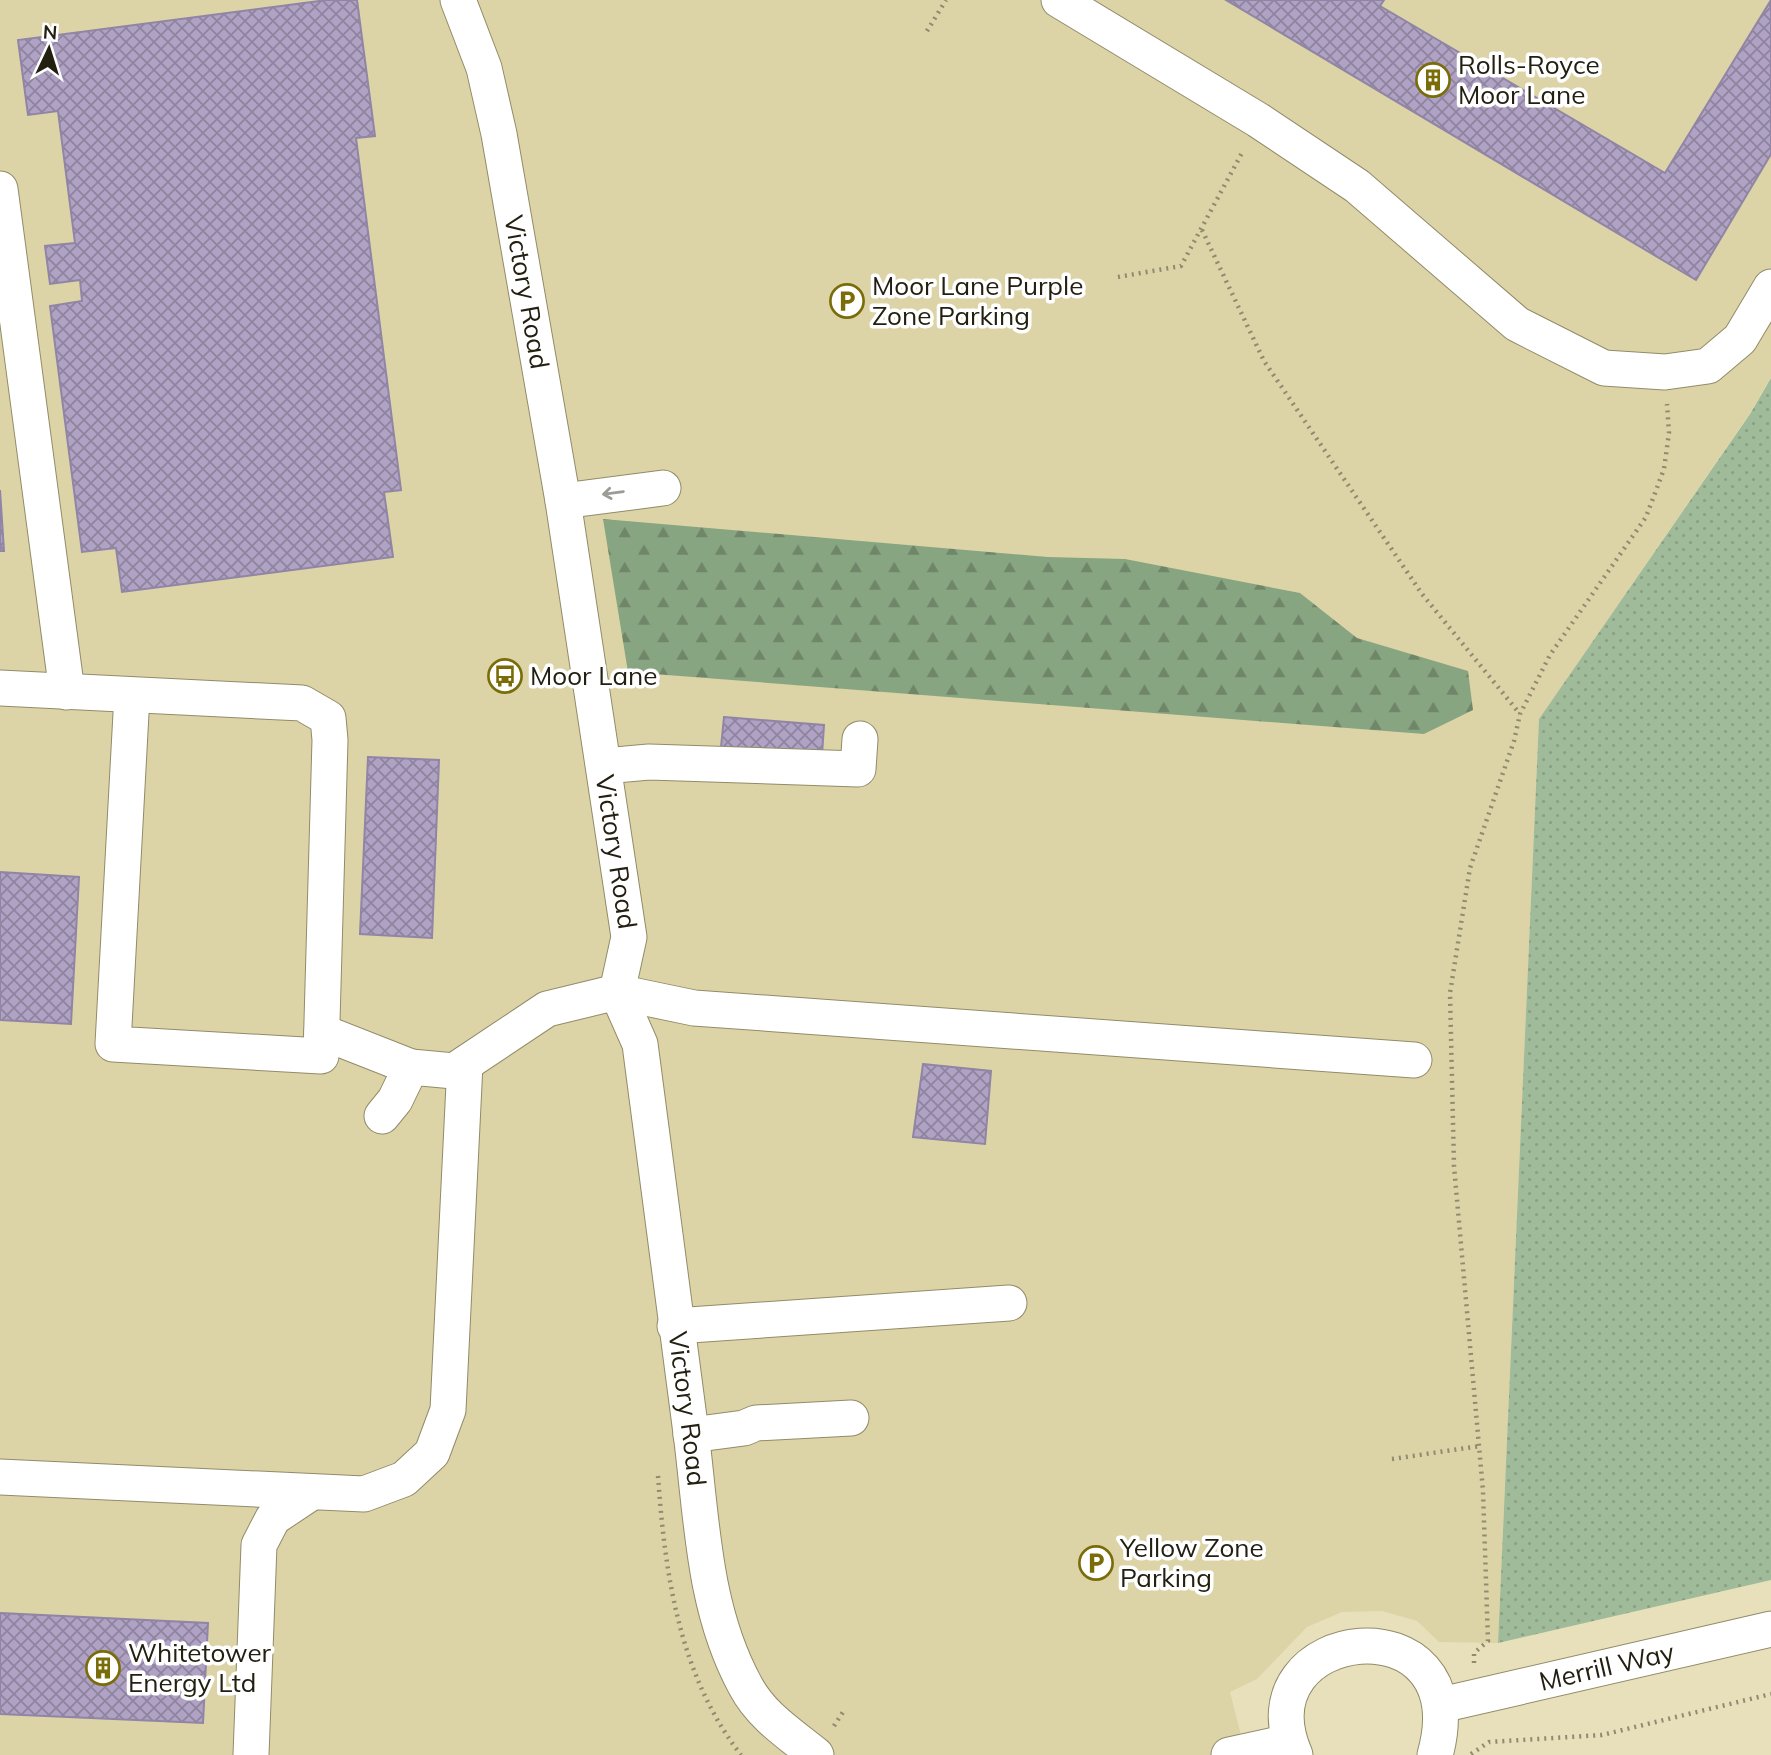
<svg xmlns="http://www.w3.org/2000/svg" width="1771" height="1755" font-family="Mulish,sans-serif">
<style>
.built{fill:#dcd4a7}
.forest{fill:url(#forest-firs)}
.park{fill:url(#park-dots)}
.building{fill:url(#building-cross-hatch);stroke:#9185a5;stroke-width:2}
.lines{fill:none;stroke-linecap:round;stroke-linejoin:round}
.minor-casing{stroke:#928b69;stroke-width:37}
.path{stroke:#908b70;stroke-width:4.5;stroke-dasharray:2 5;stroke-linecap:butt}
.minor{stroke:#fff;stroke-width:35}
.oneway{stroke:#9c9b94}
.labels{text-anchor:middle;stroke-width:7;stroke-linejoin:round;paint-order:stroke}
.poi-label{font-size:26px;fill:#232012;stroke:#fff;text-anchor:start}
.street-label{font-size:26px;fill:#232012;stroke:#fff}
</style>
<defs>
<pattern id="forest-firs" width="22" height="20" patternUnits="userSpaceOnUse" patternTransform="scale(1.75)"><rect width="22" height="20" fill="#88a581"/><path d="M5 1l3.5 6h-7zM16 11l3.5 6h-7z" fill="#6f8668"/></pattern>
<pattern id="park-dots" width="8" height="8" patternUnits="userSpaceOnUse" patternTransform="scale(1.75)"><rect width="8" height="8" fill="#a0bb9a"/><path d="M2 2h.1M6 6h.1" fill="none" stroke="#8aa084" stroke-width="1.8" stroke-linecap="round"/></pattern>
<pattern id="building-cross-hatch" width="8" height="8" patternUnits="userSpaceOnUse" patternTransform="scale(1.75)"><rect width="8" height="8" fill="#afa2c4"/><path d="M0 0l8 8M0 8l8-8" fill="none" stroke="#8e849e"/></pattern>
</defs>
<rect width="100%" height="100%" fill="#e7e0bb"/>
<path class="built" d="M 0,0 L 1771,0 L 1771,377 L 1750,413 L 1539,719 L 1498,1643 L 1439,1642 L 1417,1621 L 1382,1611 L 1342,1612 L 1307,1627 L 1257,1679 L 1230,1692 L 1246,1755 L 0,1755 Z"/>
<path class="forest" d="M 603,519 L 1048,557 L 1125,559 L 1300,593 L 1357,638 L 1468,671 L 1473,710 L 1424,734 L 628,672 Z"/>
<path class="park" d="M 1771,378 L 1771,1580 L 1498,1643 L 1539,719 L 1750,414 Z"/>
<path class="building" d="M 327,0 L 357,0 L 375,136 L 356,138 L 401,490 L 384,492 L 393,557 L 122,592 L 116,548 L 82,552 L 50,306 L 82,301 L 80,280 L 50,284 L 45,246 L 75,243 L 58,111 L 28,115 L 18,40 Z
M 1226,0 L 1384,0 L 1380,6 L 1665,173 L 1771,0 L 1771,154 L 1696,280 Z
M 0,490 L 4,551 L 0,551 Z
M 724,717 L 824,725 L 822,755 L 721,747 Z
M 368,757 L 439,760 L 432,938 L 360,934 Z
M 0,872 L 79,877 L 71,1024 L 0,1020 Z
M 923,1064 L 991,1071 L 985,1144 L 913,1137 Z
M 0,1613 L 208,1623 L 203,1723 L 0,1714 Z"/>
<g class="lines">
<g class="minor-casing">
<g id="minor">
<path id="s1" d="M 458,0 L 484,68 L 499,134 L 563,501 L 629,937 L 617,992 L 640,1044 C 657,1173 673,1303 691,1433 C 702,1519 703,1608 745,1685 C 761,1716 790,1734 816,1755"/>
<path d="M 1059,0 L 1258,120 L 1357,186 L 1517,324 L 1604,368 L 1665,372 L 1708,366 L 1740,339 L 1771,287"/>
<path d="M 0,189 L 67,692"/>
<path d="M 563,501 L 663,488"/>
<path d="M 0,688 L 302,703 L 328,718 L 330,740 L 321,1056 L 113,1044 L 132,695"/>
<path d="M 604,766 L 649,762 L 858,769 L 860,739"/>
<path d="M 322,1032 L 411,1067"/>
<path d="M 382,1116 L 395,1100 L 411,1067 L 454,1071 L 547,1009 L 617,992 L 694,1008 L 1414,1060"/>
<path d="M 675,1326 L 1009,1303"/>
<path d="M 691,1435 L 744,1428 L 756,1423 L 851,1418"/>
<path d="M 0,1477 L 364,1494 L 404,1479 L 432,1453 L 448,1410 L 465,1064"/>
<path id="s2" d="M 1441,1705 L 1771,1629"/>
<path d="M 251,1755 L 259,1545 L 273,1518 L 312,1492"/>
<path d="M 1229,1755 L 1289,1742"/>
<path d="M 1295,1755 C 1238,1624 1479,1596 1435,1755"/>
</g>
</g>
<path class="path" d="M 927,31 L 946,0
M 1202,230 L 1264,361 L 1422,594 L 1520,714
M 1118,277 L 1181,266 L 1243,151
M 1392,1459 L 1480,1446
M 658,1476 C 665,1574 679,1675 741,1755
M 1474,1663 L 1474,1653 L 1488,1641 L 1483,1491 L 1454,1166 L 1450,993 L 1470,868 L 1514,741 L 1520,714 L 1550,655 L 1646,517 L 1664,469 L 1669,433 L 1667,404
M 834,1726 L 843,1712
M 1471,1754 L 1489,1742 L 1602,1735 L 1771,1694"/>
<use href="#minor" class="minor"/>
</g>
<defs><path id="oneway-shaft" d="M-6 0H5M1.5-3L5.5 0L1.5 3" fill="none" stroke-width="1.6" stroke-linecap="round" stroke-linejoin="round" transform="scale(1.75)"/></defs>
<use class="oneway" href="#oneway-shaft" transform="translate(613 493) rotate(172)"/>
<defs>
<g id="building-ring" transform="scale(1.75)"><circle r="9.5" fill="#fff" stroke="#7a6d09" stroke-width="1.5"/><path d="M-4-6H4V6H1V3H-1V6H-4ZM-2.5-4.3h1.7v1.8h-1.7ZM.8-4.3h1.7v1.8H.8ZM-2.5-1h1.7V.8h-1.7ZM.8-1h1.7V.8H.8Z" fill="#7a6d09"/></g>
<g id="parking-ring" transform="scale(1.75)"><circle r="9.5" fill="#fff" stroke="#7a6d09" stroke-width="1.5"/><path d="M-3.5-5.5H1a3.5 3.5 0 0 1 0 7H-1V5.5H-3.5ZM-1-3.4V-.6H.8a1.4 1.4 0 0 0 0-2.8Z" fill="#7a6d09"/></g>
<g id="bus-ring" transform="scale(1.75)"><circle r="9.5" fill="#fff" stroke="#7a6d09" stroke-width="1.5"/><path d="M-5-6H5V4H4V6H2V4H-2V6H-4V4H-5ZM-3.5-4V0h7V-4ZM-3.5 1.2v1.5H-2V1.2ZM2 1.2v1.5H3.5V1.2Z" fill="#7a6d09"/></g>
</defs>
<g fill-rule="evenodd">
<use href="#building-ring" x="1433" y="80"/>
<use href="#parking-ring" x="847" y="301"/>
<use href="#bus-ring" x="505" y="676"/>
<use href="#parking-ring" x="1096" y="1563"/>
<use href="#building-ring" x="103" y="1668"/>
</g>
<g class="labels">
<g class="poi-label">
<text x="1458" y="74">Rolls-Royce<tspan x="1458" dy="30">Moor Lane</tspan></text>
<text x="872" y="295">Moor Lane Purple<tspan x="872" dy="30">Zone Parking</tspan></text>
<text x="530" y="685">Moor Lane</text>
<text x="1120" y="1557">Yellow Zone<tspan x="1120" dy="30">Parking</tspan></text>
<text x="128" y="1662">Whitetower<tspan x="128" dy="30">Energy Ltd</tspan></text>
</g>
<g class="street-label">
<text dy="9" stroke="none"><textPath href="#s1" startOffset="301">Victory Road</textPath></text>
<text dy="9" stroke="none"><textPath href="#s1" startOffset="868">Victory Road</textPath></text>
<text dy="9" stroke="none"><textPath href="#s1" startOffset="1435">Victory Road</textPath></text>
<text dy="9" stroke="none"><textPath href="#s2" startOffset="170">Merrill Way</textPath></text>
</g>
</g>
<g transform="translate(49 49) rotate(4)" stroke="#ffffff" stroke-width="5" paint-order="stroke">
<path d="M0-5L12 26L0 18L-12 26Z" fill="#232012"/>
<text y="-10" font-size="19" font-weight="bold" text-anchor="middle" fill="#232012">N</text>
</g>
</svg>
